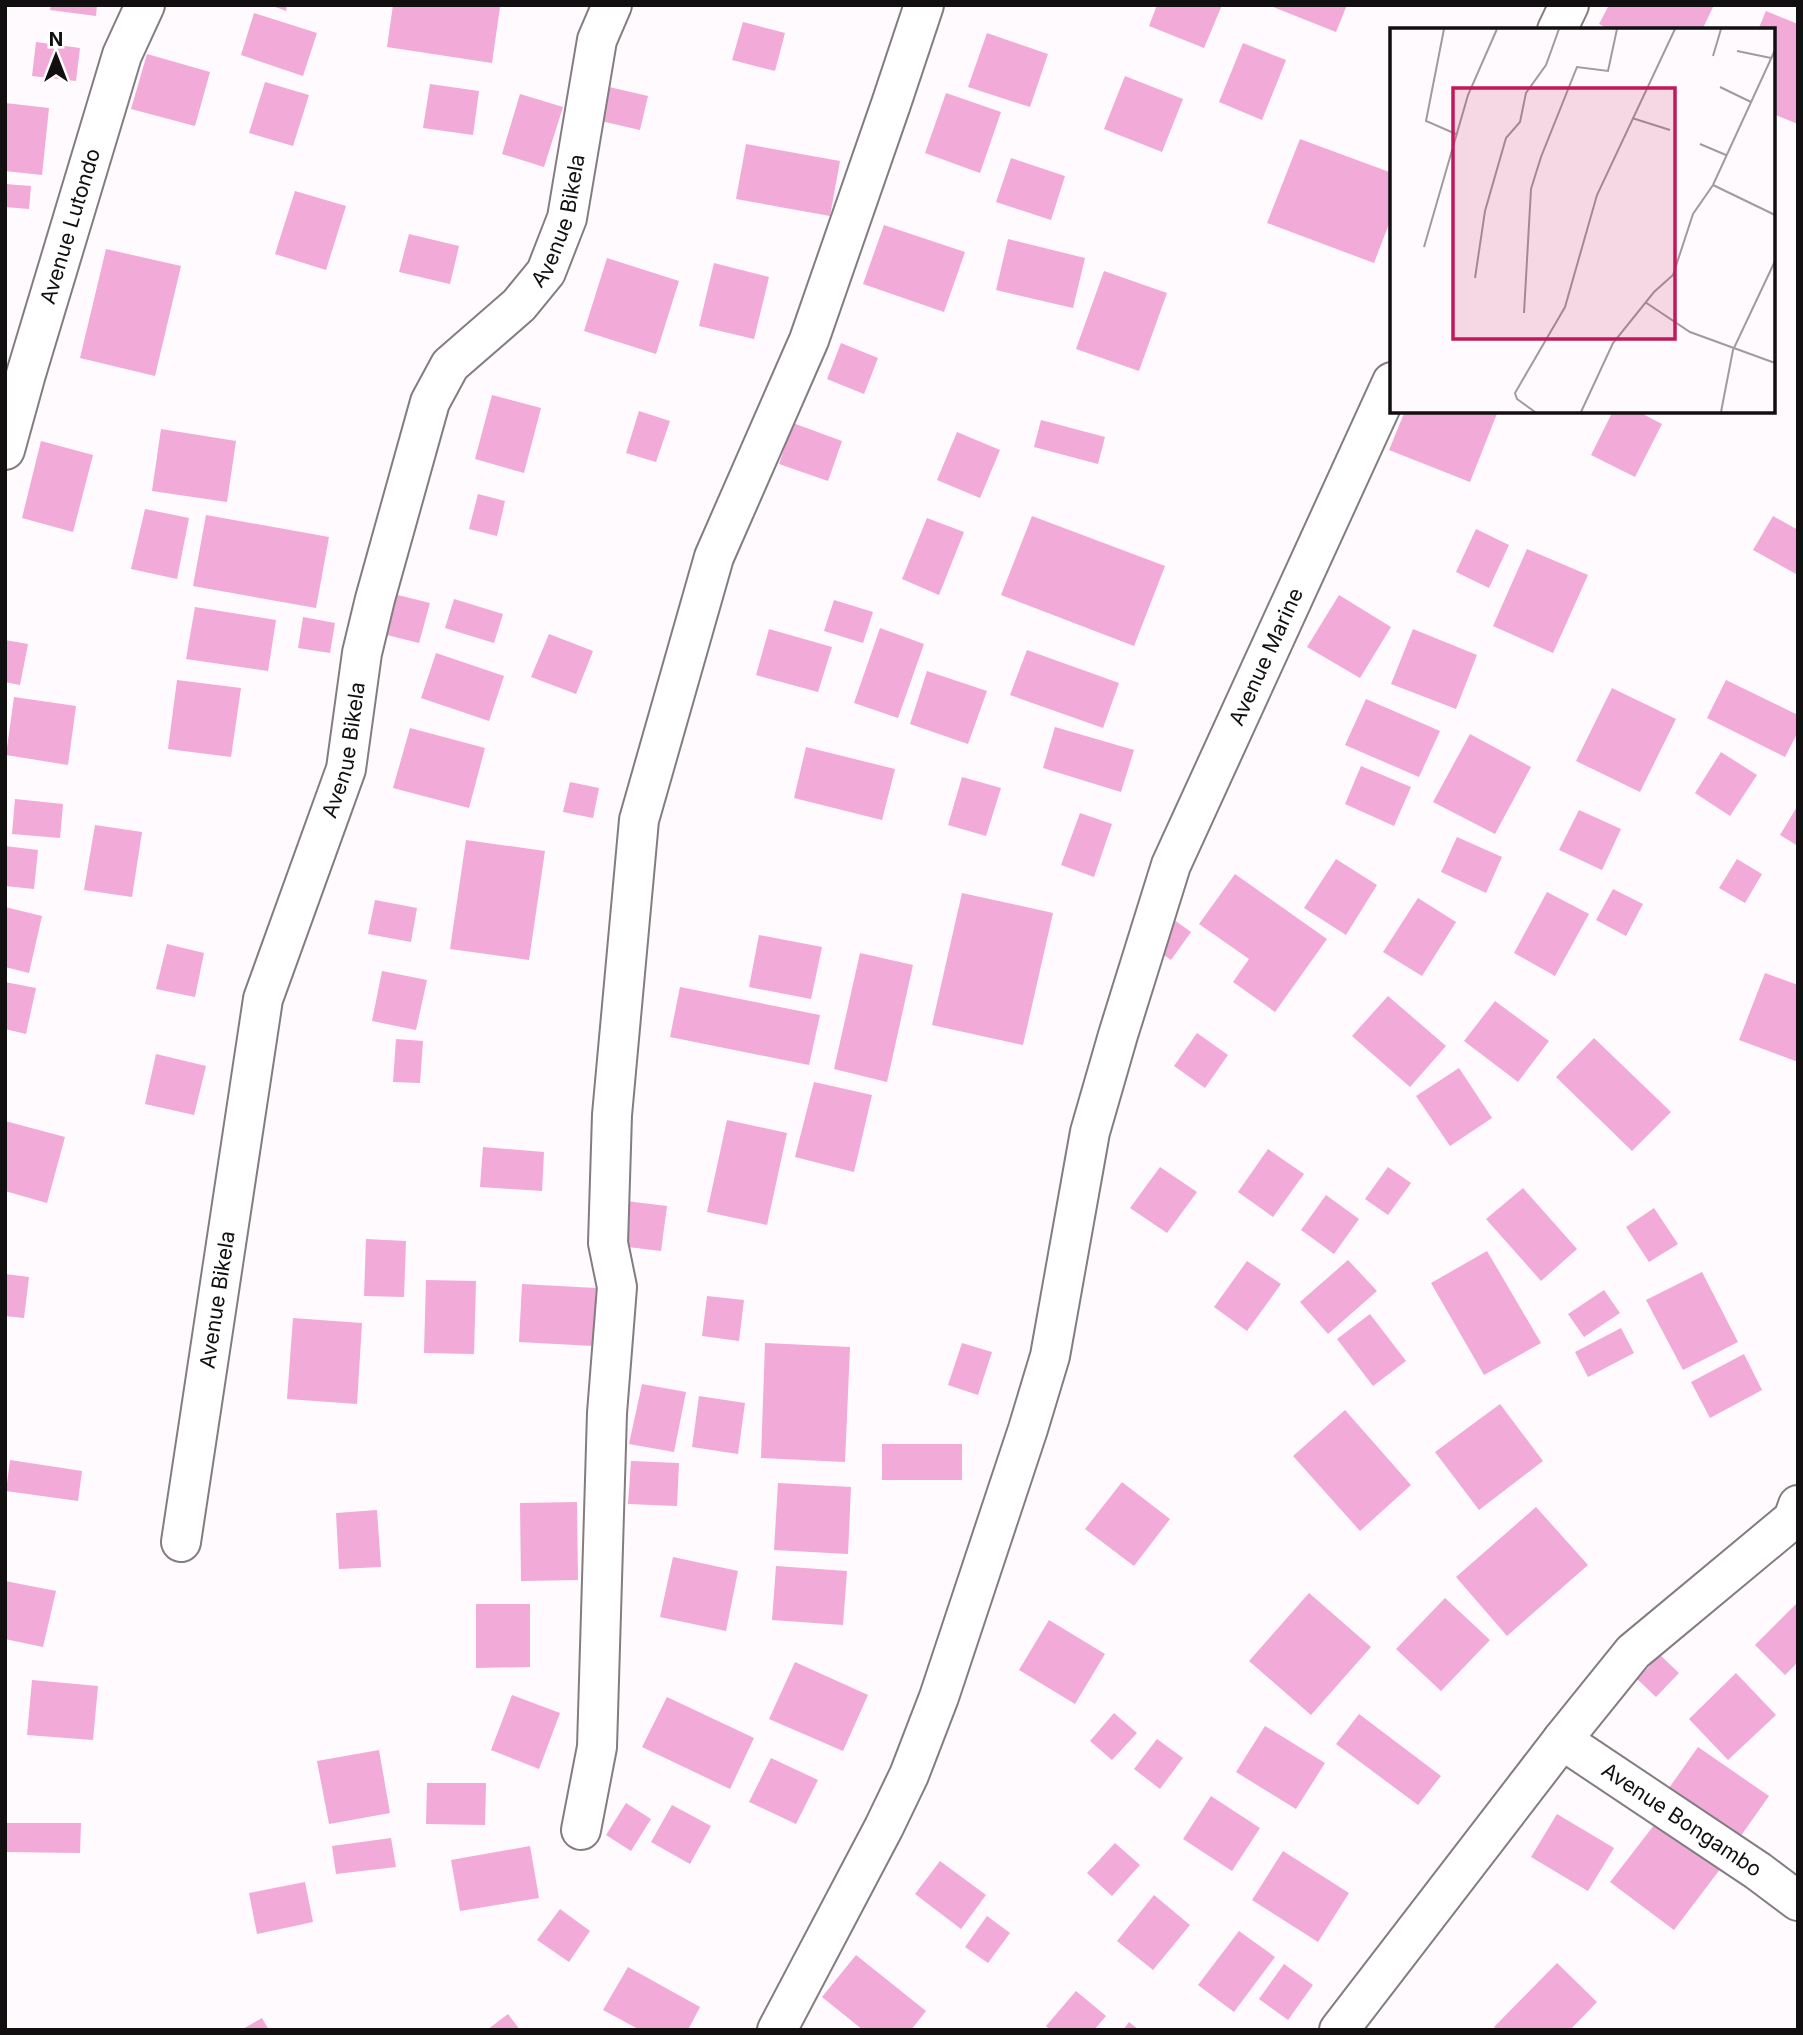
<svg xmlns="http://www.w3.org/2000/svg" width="1803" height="2035" font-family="Inter,sans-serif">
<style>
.building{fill:#f2aad8}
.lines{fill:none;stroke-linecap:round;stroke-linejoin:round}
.minor-casing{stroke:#837d81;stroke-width:42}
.minor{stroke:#fff;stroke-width:38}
.labels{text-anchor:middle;stroke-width:7;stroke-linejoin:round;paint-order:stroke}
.street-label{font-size:21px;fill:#110f10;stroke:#fff}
.inset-road{fill:none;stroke:#a09c9e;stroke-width:2}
.view{fill:#c2185b;fill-opacity:0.15;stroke:#c2185b;stroke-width:3.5}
.inset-edge{fill:none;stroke:#110f10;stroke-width:3.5}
</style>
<rect width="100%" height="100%" fill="#fffafd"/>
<path class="building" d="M 51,5 L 97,5 L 96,16 L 50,10 Z
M 270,5 L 287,5 L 286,11 Z
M 393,5 L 488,5 L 500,7 L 492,63 L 387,47 Z
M 1157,5 L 1222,5 L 1204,48 L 1149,26 Z
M 1268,5 L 1347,5 L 1336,32 Z
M 1609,5 L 1714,5 L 1702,30 L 1611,30 L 1599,24 Z
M 1766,11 L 1798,24 L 1798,124 L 1773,114 L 1773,30 L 1758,30 Z
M 254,13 L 317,33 L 303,76 L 241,55 Z
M 743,22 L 785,33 L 775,71 L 732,60 Z
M 987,33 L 1048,54 L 1030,107 L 968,87 Z
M 36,42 L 80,48 L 76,81 L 32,76 Z
M 1243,43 L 1286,60 L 1262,120 L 1219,102 Z
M 147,54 L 210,72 L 195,126 L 131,109 Z
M 1125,76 L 1183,99 L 1162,152 L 1104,129 Z
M 265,82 L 309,95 L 293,146 L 249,133 Z
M 430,84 L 479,91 L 473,135 L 423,128 Z
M 609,87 L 648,96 L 640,130 L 601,121 Z
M 946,93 L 1001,112 L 980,173 L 925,153 Z
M 520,94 L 563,107 L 544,167 L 502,154 Z
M 5,103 L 49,108 L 42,175 L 5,171 Z
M 1300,139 L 1392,173 L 1392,216 L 1374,263 L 1267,223 Z
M 746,144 L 840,161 L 830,216 L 736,199 Z
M 1011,158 L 1065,176 L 1051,220 L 996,202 Z
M 5,184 L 31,186 L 29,209 L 5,207 Z
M 295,191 L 346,206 L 326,270 L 275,254 Z
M 884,225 L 965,252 L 944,312 L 863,284 Z
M 409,234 L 459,246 L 450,284 L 399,272 Z
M 1008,239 L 1085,258 L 1073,308 L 996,290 Z
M 106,249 L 181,266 L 155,376 L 80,358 Z
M 607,258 L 679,281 L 656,354 L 584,331 Z
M 714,263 L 769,277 L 754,339 L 699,326 Z
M 1104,271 L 1167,293 L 1139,371 L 1076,349 Z
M 841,343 L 878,358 L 864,394 L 827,379 Z
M 492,395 L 541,408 L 524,473 L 475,459 Z
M 639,411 L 670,421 L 656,462 L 626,453 Z
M 1405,411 L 1498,411 L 1470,482 L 1389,450 Z
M 1613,411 L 1637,411 L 1662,424 L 1635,477 L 1591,455 Z
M 1041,420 L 1105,437 L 1098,464 L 1034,447 Z
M 793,423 L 842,441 L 828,481 L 779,464 Z
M 161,429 L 236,441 L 227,502 L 152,491 Z
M 957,432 L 1000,450 L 980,498 L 937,480 Z
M 41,441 L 93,455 L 73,532 L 22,518 Z
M 478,494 L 505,501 L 497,536 L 469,529 Z
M 145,509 L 189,518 L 177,579 L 131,569 Z
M 206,515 L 329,537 L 316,608 L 193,586 Z
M 1032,516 L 1165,566 L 1134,646 L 1001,595 Z
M 1773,516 L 1798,530 L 1798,575 L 1753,550 Z
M 927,518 L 964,532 L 939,595 L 902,579 Z
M 1476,529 L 1509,545 L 1489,588 L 1456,572 Z
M 1527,549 L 1588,575 L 1553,653 L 1493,626 Z
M 394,594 L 430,603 L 419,643 L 383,634 Z
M 1339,595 L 1391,627 L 1360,678 L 1307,647 Z
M 454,599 L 503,614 L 494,643 L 445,628 Z
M 834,600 L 873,612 L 863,643 L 824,631 Z
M 195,607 L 276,620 L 268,671 L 186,659 Z
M 303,617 L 335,623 L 330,653 L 298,648 Z
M 880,628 L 924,644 L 898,718 L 854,703 Z
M 769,629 L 832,647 L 818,692 L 756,675 Z
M 1413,629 L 1477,655 L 1456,709 L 1391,684 Z
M 549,634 L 593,651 L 576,694 L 531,677 Z
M 5,640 L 28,644 L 20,685 L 5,682 Z
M 1027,650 L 1119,683 L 1103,728 L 1010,695 Z
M 436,653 L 504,676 L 489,721 L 421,698 Z
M 927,671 L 987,691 L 968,744 L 910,724 Z
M 177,680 L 241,688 L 231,757 L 168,749 Z
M 1726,680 L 1798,715 L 1798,732 L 1785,757 L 1707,718 Z
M 1612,688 L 1676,719 L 1640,792 L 1576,761 Z
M 14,697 L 76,706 L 68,765 L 6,755 Z
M 1366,699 L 1440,731 L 1419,777 L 1345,745 Z
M 1055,727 L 1134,750 L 1121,792 L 1043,768 Z
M 410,728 L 485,748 L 469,808 L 393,788 Z
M 1470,734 L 1531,767 L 1495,834 L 1433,802 Z
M 806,747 L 895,769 L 882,820 L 794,798 Z
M 1721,752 L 1757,775 L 1730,816 L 1695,793 Z
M 1361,766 L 1411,787 L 1394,826 L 1345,804 Z
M 962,777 L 1001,788 L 986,836 L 948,825 Z
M 570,782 L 599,788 L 593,818 L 563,812 Z
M 15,799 L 63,804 L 60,838 L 12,834 Z
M 1798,805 L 1798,846 L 1780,835 Z
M 1579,810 L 1621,829 L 1602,870 L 1559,850 Z
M 1080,813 L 1112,824 L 1094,877 L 1061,865 Z
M 95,825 L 142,832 L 132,897 L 84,890 Z
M 1457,837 L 1502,857 L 1486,893 L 1441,872 Z
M 466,840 L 545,851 L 529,960 L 450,949 Z
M 5,846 L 38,850 L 34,889 L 5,886 Z
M 1336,859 L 1377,885 L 1346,935 L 1304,908 Z
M 1737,859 L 1762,874 L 1745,903 L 1719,888 Z
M 1235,874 L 1327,939 L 1275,1012 L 1233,982 L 1249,959 L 1199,924 Z
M 1613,889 L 1643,904 L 1626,936 L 1596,920 Z
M 1547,892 L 1589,914 L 1555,976 L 1514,953 Z
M 962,893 L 1053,913 L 1023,1045 L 932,1025 Z
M 1418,898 L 1456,922 L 1422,976 L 1383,952 Z
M 375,900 L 417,908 L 411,942 L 368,934 Z
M 5,907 L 42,916 L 29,973 L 5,967 Z
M 1170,917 L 1191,932 L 1171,960 L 1151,946 Z
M 759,935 L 822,947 L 811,999 L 749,987 Z
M 167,944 L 204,953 L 195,997 L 156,989 Z
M 860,953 L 913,965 L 887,1082 L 834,1069 Z
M 382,971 L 427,980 L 416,1030 L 372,1021 Z
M 1765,973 L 1798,985 L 1798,1062 L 1739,1040 Z
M 5,982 L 36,988 L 26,1034 L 5,1029 Z
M 680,987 L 820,1015 L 809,1065 L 670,1037 Z
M 1388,996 L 1446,1046 L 1410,1087 L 1352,1036 Z
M 1495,1001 L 1549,1041 L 1518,1082 L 1464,1041 Z
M 1197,1033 L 1228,1055 L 1205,1088 L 1174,1066 Z
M 1594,1038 L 1671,1112 L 1632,1151 L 1556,1077 Z
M 396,1039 L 423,1041 L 420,1083 L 393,1082 Z
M 156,1054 L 206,1066 L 194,1115 L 145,1104 Z
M 1459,1068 L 1492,1118 L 1450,1146 L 1416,1096 Z
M 814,1082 L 872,1095 L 854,1172 L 795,1157 Z
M 727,1120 L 787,1133 L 767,1225 L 707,1212 Z
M 5,1121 L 65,1137 L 47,1203 L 5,1191 Z
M 483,1147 L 544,1152 L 542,1191 L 480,1187 Z
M 1268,1149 L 1304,1174 L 1273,1217 L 1238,1192 Z
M 1160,1167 L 1197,1192 L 1167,1233 L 1130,1208 Z
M 1388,1167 L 1411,1183 L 1388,1215 L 1365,1199 Z
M 1523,1188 L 1577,1249 L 1541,1281 L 1486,1219 Z
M 1326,1195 L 1359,1219 L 1334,1254 L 1301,1230 Z
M 626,1201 L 667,1206 L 661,1251 L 620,1246 Z
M 1654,1208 L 1678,1244 L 1649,1262 L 1626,1227 Z
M 366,1239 L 406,1241 L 404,1297 L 364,1296 Z
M 1487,1251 L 1541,1343 L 1484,1375 L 1431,1283 Z
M 1348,1260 L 1377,1291 L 1328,1334 L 1300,1302 Z
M 1247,1261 L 1281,1284 L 1247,1331 L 1214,1307 Z
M 1702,1272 L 1738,1342 L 1683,1370 L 1646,1300 Z
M 5,1274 L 29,1277 L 24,1318 L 5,1316 Z
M 426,1280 L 476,1281 L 474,1354 L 424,1353 Z
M 522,1284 L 596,1288 L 593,1346 L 519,1342 Z
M 1604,1290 L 1620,1313 L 1584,1337 L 1568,1314 Z
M 707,1296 L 744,1300 L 739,1341 L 702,1336 Z
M 1370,1314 L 1406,1361 L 1373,1386 L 1337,1339 Z
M 293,1318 L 362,1323 L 357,1404 L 287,1399 Z
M 1621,1328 L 1634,1353 L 1588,1377 L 1575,1352 Z
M 765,1343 L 850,1347 L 845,1462 L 761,1458 Z
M 962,1343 L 992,1352 L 978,1395 L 948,1385 Z
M 1744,1354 L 1762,1390 L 1710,1418 L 1691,1382 Z
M 642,1384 L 686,1392 L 674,1452 L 629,1444 Z
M 699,1396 L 745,1403 L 738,1454 L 692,1447 Z
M 1500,1404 L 1543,1461 L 1479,1510 L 1435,1452 Z
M 1345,1410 L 1411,1485 L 1360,1531 L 1293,1456 Z
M 882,1444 L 962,1444 L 962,1480 L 882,1480 Z
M 10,1460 L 82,1471 L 78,1501 L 6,1491 Z
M 631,1461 L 679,1463 L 677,1506 L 628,1504 Z
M 1122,1482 L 1170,1519 L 1134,1566 L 1085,1529 Z
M 778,1483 L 851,1487 L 848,1554 L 774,1550 Z
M 577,1502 L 578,1580 L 521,1581 L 520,1503 Z
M 1536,1507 L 1588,1565 L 1507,1636 L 1456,1577 Z
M 377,1510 L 381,1567 L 339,1569 L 336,1513 Z
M 673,1557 L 738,1571 L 726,1631 L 660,1617 Z
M 776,1566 L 847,1571 L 843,1625 L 772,1620 Z
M 5,1581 L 56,1591 L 43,1647 L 5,1639 Z
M 1309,1593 L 1371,1647 L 1311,1715 L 1249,1661 Z
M 1445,1598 L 1490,1640 L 1441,1691 L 1396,1649 Z
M 1798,1602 L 1798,1662 L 1785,1675 L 1755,1645 Z
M 476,1604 L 530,1604 L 530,1667 L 476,1668 Z
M 1049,1620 L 1105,1654 L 1075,1704 L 1019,1670 Z
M 1660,1655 L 1679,1673 L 1656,1697 L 1637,1679 Z
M 795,1662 L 868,1695 L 843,1751 L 769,1719 Z
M 1736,1673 L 1776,1715 L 1728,1760 L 1689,1719 Z
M 32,1680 L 98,1686 L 93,1740 L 27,1735 Z
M 512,1695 L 560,1713 L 539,1769 L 491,1750 Z
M 667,1697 L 754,1738 L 730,1789 L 642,1747 Z
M 1114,1713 L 1137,1733 L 1112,1760 L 1090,1741 Z
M 1359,1714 L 1441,1776 L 1418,1805 L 1336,1744 Z
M 1265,1726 L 1325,1763 L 1296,1809 L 1236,1772 Z
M 1157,1739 L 1183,1758 L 1160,1789 L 1134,1769 Z
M 1698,1747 L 1769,1796 L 1740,1837 L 1669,1788 Z
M 379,1750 L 390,1813 L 329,1824 L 317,1761 Z
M 771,1758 L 818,1780 L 796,1824 L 749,1802 Z
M 427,1783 L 486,1783 L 485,1825 L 426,1824 Z
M 1211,1796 L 1260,1828 L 1232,1871 L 1183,1839 Z
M 626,1803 L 651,1819 L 631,1851 L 606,1835 Z
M 672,1805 L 711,1826 L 690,1864 L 651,1842 Z
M 1557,1814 L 1614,1848 L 1588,1891 L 1531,1857 Z
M 1658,1820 L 1721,1868 L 1674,1930 L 1610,1882 Z
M 5,1823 L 81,1823 L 80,1853 L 5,1852 Z
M 391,1838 L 396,1867 L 336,1874 L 332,1846 Z
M 1115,1843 L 1140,1865 L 1112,1896 L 1087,1873 Z
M 530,1846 L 539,1898 L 460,1911 L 451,1860 Z
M 1283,1851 L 1349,1893 L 1318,1942 L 1252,1900 Z
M 940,1861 L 986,1895 L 961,1929 L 915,1894 Z
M 305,1882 L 313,1922 L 257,1934 L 249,1893 Z
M 1154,1895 L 1190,1925 L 1153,1970 L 1117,1941 Z
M 560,1909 L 590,1931 L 569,1962 L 537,1940 Z
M 987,1916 L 1010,1933 L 988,1963 L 965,1947 Z
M 1239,1931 L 1275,1957 L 1234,2012 L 1198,1985 Z
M 856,1955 L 926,2011 L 911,2030 L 863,2030 L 822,1997 Z
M 1557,1963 L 1597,2002 L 1570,2030 L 1497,2030 L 1494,2027 Z
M 1284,1964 L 1313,1985 L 1288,2020 L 1259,1999 Z
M 628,1967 L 700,2007 L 688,2030 L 640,2030 L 603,2010 Z
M 1076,1991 L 1106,2016 L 1094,2030 L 1050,2030 L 1046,2026 Z
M 508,2014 L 520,2030 L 487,2030 Z
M 262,2018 L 269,2030 L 241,2030 Z
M 1129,2022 L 1139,2030 L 1123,2030 Z"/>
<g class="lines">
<g class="minor-casing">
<g id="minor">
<path d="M 1557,30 L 1569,5"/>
<path id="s1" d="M 5,450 L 26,374 L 122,55 L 145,5"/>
<path id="s2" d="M 181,1542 L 263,999 L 346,769 L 362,653 L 375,599 L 430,402 L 450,365 L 519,305 L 546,272 L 567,218 L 597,40 L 612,5"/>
<path id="s3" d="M 1562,1740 L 1758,1871 L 1798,1901"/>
<path d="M 581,1830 L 597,1747 L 607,1413 L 617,1287 L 608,1243 L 612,1115 L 639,820 L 714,557 L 809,340 L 891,104 L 924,5"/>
<path id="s4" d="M 777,2030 L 884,1827 L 909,1775 L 939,1697 L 1028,1429 L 1050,1356 L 1090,1132 L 1118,1035 L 1171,865 L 1392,382"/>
<path d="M 1339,2030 L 1562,1740 L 1633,1652 L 1793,1519 L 1798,1505"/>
</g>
</g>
<use href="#minor" class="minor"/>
</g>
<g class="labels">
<g class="street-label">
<text dy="7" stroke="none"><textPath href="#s2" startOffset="1400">Avenue Bikela</textPath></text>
<text dy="7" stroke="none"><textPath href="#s1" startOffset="233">Avenue Lutondo</textPath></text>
<text dy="7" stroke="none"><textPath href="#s4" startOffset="1465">Avenue Marine</textPath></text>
<text dy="7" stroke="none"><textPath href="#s2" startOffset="812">Avenue Bikela</textPath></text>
<text dy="7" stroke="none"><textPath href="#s2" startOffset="245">Avenue Bikela</textPath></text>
<text dy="7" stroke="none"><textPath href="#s3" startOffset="144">Avenue Bongambo</textPath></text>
</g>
</g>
<g transform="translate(1390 28)">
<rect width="385" height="385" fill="#fffafd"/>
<path class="inset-road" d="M 54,1 L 36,93 L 66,106M 347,23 L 381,30M 323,28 L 331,1M 330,59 L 361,74M 242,90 L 280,102M 310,116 L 336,127M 323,157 L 385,187M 34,219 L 78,67 L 107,1M 85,250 L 95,183 L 116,110 L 130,94 L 136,65 L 156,37 L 169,1M 255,274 L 300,304 L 385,335M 134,285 L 141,161 L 151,129 L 187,39 L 218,43 L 227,1M 145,384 L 127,371 L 125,365 L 175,279 L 207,167 L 285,1M 191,384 L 223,315 L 264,264 L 283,247 L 303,186 L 323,157 L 385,22M 331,384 L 343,322 L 385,233"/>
<path class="view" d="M 63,60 L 285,60 L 285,311 L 63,311 Z"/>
<rect width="385" height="385" class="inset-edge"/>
</g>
<rect width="1803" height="2035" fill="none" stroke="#110f10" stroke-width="14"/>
<g transform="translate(56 56)" stroke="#ffffff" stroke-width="5" paint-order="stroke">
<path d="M0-5L12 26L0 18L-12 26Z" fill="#110f10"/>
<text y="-10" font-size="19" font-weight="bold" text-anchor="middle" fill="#110f10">N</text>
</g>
</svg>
